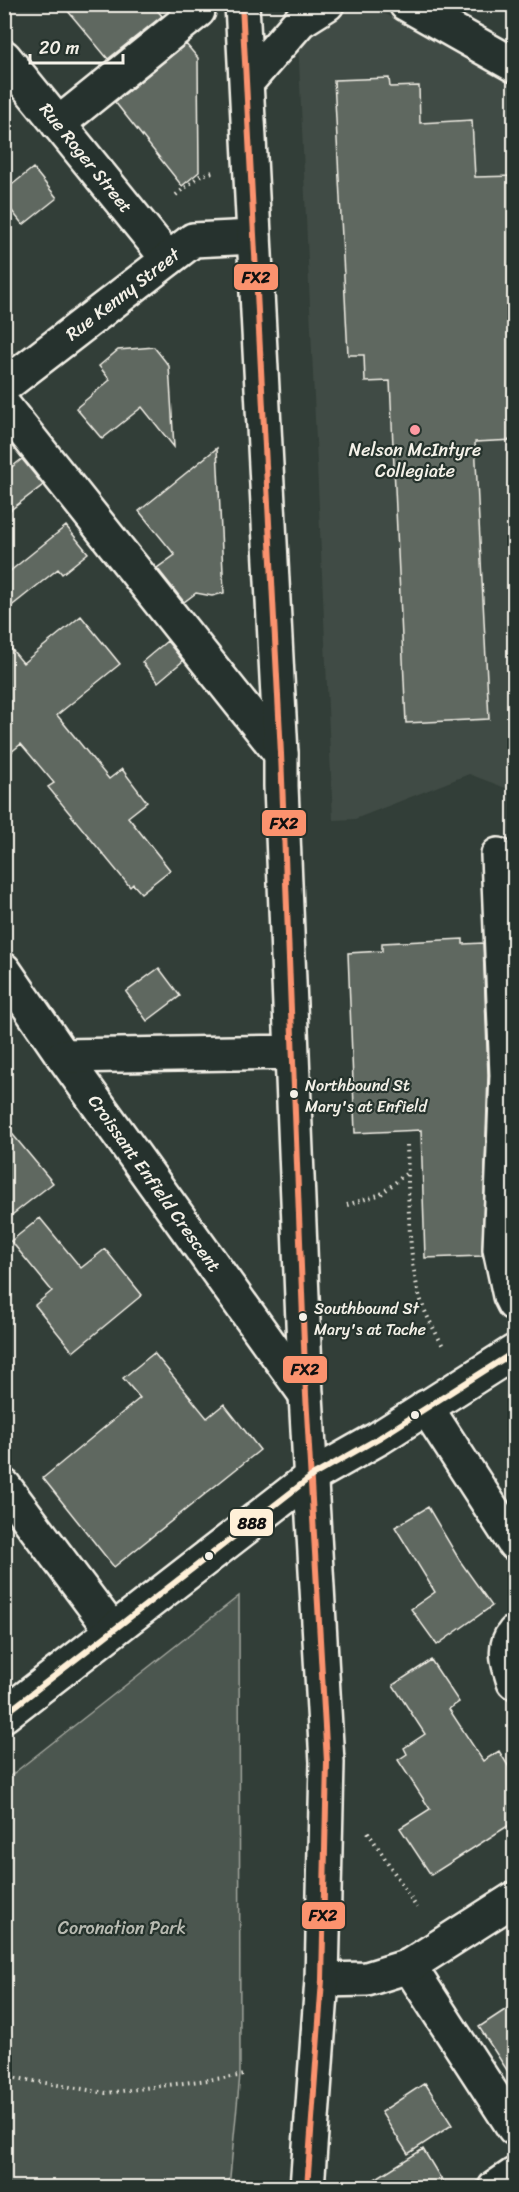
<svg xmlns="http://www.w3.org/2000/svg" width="519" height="2192" font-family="Sriracha,sans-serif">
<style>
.built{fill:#404b44}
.green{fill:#4c564f;stroke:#a0a49c;stroke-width:1.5}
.building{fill:#5f6861;stroke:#f4f1e8;stroke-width:1.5}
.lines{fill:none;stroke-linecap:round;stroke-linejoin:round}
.minor-casing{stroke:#f4f1e8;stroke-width:38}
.highway-casing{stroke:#f4f1e8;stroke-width:38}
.path{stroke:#f4f1e8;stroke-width:4;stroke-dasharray:1.5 4.5;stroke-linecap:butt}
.minor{stroke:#26332d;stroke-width:33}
.highway{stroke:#26332d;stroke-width:33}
.bus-1-casing{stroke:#26332d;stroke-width:10}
.bus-2-casing{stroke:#26332d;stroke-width:10}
.bus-1{stroke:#fb926e;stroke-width:6}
.bus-2{stroke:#fff0d8;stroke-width:6}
.poi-dot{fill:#ff9aa2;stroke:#26332d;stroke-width:2}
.bus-dot{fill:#f4f1e8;stroke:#26332d;stroke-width:2}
.labels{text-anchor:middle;stroke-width:4.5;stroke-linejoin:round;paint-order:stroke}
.bus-label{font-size:16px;fill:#f4f1e8;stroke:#26332d;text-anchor:start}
.street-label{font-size:18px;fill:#f4f1e8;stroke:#26332d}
.poi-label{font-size:18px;fill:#f4f1e8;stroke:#26332d}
.park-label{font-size:18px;fill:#b9bbb2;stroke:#26332d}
.line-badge{stroke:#26332d;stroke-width:2}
.pale-badge-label{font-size:16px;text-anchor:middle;font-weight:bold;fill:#111}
</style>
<rect width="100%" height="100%" fill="#323e38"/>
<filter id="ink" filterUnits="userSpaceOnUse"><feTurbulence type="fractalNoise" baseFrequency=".0167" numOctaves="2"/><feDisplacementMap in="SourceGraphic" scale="12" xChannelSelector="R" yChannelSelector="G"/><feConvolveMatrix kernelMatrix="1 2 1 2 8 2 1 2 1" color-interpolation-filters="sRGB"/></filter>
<g filter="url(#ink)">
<path class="built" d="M 353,6 L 371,6 L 514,85 L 514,904 L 511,790 L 469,774 L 355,819 L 333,820 L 298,40 L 320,17 Z"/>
<path class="green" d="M 239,1596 L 240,2075 L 229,2187 L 5,2187 L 5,1780 Z"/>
<path class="building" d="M 62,4 L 152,4 L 162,16 L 108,59 Z
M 186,44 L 198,58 L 199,172 L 182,186 L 115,102 Z
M 389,78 L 390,87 L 419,86 L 420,123 L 472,120 L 475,177 L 514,176 L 514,440 L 475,442 L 489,719 L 406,723 L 390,381 L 365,382 L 364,355 L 348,355 L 334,80 Z
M 33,168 L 57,198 L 23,225 L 4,201 L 4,191 Z
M 154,347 L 169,366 L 174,447 L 142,407 L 102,439 L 76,408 L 110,380 L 99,366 L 118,350 Z
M 217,448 L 224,593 L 212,596 L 196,593 L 184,602 L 157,568 L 175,555 L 139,511 Z
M 22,459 L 43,485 L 4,515 L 4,473 Z
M 66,526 L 88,553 L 62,574 L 58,569 L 4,612 L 4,576 Z
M 81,616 L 120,664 L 57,715 L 109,779 L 122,769 L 147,802 L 128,817 L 170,870 L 141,893 L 133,884 L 130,887 L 94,843 L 48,787 L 54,783 L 21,744 L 4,758 L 4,640 L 23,663 Z
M 167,641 L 183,661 L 158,682 L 142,662 Z
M 463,939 L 463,944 L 483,943 L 488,1075 L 482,1256 L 425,1258 L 421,1130 L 355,1133 L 348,953 L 382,951 L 382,943 Z
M 159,968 L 180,996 L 147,1021 L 126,992 Z
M 4,1124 L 53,1183 L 4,1221 Z
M 40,1218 L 81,1268 L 105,1249 L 142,1295 L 73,1352 L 35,1305 L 52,1291 L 11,1241 Z
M 154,1353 L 207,1418 L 224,1404 L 260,1450 L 114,1567 L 43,1478 L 140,1398 L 123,1378 Z
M 428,1507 L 460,1561 L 492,1606 L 437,1645 L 411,1609 L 435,1592 L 395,1527 Z
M 431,1660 L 459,1702 L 449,1709 L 483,1761 L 499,1751 L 514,1775 L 514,1822 L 431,1875 L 400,1828 L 430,1809 L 398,1760 L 407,1754 L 404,1748 L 425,1734 L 393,1685 Z
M 514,2004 L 514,2081 L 479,2027 Z
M 425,2083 L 452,2125 L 408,2154 L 381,2112 Z
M 423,2149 L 446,2187 L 362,2187 Z"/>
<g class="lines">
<g class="minor-casing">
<g id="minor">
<path d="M 406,4 L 514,65"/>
<path id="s1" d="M 4,57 L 168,259"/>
<path d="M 58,124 L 198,11"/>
<path id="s2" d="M 4,386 L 193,240 L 254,237"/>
<path d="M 4,406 L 281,754"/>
<path d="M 498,855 L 507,1075 L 500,1249 L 510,1296 L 514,1304"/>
<path id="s3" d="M 4,970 L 63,1056 L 306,1395"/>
<path d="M 426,1407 L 514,1543"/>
<path d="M 4,1486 L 112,1630"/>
<path d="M 514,1633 C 502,1647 509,1666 514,1682"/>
<path d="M 4,1715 L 312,1476 L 379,1438 L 514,1352"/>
<path d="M 409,1966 L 514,2128"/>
<path d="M 322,1980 L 367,1979 L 409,1966 L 514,1899"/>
<path d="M 495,2188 L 514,2175"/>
</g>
</g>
<g class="highway-casing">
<path id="highway" d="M 242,4 L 281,754 L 281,786 L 306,1395 L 327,1762 L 322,1980 L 307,2188
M 247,82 L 300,21 L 327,4
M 63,1056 L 292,1052"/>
</g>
<path class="path" d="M 176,195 L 201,175 L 213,172
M 407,1145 C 409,1192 407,1250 419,1294 C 424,1313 434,1329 443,1346
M 347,1205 L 381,1194 L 408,1172
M 368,1832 L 417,1908
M 4,2076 L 106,2093 L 246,2075"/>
<use href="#minor" class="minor"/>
<use href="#highway" class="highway"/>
<g class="bus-1-casing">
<path id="bus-1" d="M 242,4 L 281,754 L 306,1395 L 327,1762 L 322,1980 L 307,2188"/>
</g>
<g class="bus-2-casing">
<path id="bus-2" d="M 4,1715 L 312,1476 L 379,1438 L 514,1352"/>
</g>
<use href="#bus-1" class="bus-1"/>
<use href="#bus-2" class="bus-2"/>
</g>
</g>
<circle class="poi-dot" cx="415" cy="430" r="6"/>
<g class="bus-dot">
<circle cx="294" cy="1094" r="5"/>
<circle cx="303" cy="1317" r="5"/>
<circle cx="415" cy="1415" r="5"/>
<circle cx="209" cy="1556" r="5"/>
</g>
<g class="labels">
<g class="bus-label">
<text x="305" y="1091">Northbound St<tspan x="305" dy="21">Mary's at Enfield</tspan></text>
<text x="314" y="1314">Southbound St<tspan x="314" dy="21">Mary's at Tache</tspan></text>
</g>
<g class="street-label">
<text dy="6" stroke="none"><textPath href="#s1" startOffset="130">Rue Roger Street</textPath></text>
<text dy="6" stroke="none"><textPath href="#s2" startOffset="150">Rue Kenny Street</textPath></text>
<text dy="6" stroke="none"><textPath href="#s3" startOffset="261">Croissant Enfield Crescent</textPath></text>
</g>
<g class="poi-label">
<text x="415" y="456">Nelson McIntyre<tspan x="415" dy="21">Collegiate</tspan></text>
</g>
<g class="park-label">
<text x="122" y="1934">Coronation Park</text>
</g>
</g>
<g class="line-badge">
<rect x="233" y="263" width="46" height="28" rx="6" fill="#fb926e"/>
<rect x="261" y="809" width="46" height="28" rx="6" fill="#fb926e"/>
<rect x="282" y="1355" width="46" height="29" rx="6" fill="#fb926e"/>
<rect x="229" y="1508" width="45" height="29" rx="6" fill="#fff0d8"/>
<rect x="301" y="1901" width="45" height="29" rx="6" fill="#fb926e"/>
</g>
<g class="pale-badge-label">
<text x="256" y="283">FX2</text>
<text x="284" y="829">FX2</text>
<text x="305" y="1375">FX2</text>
<text x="252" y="1529">888</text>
<text x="323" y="1921">FX2</text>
</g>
<rect width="519" height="2192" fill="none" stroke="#26332d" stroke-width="24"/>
<rect x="12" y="12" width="495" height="2168" fill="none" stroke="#f4f1e8" stroke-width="2" filter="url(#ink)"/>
<path d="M30 54v9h93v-9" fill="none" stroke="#f4f1e8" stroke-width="3"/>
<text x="39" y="54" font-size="18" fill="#f4f1e8" stroke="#26332d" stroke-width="4.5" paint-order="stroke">20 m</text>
</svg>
